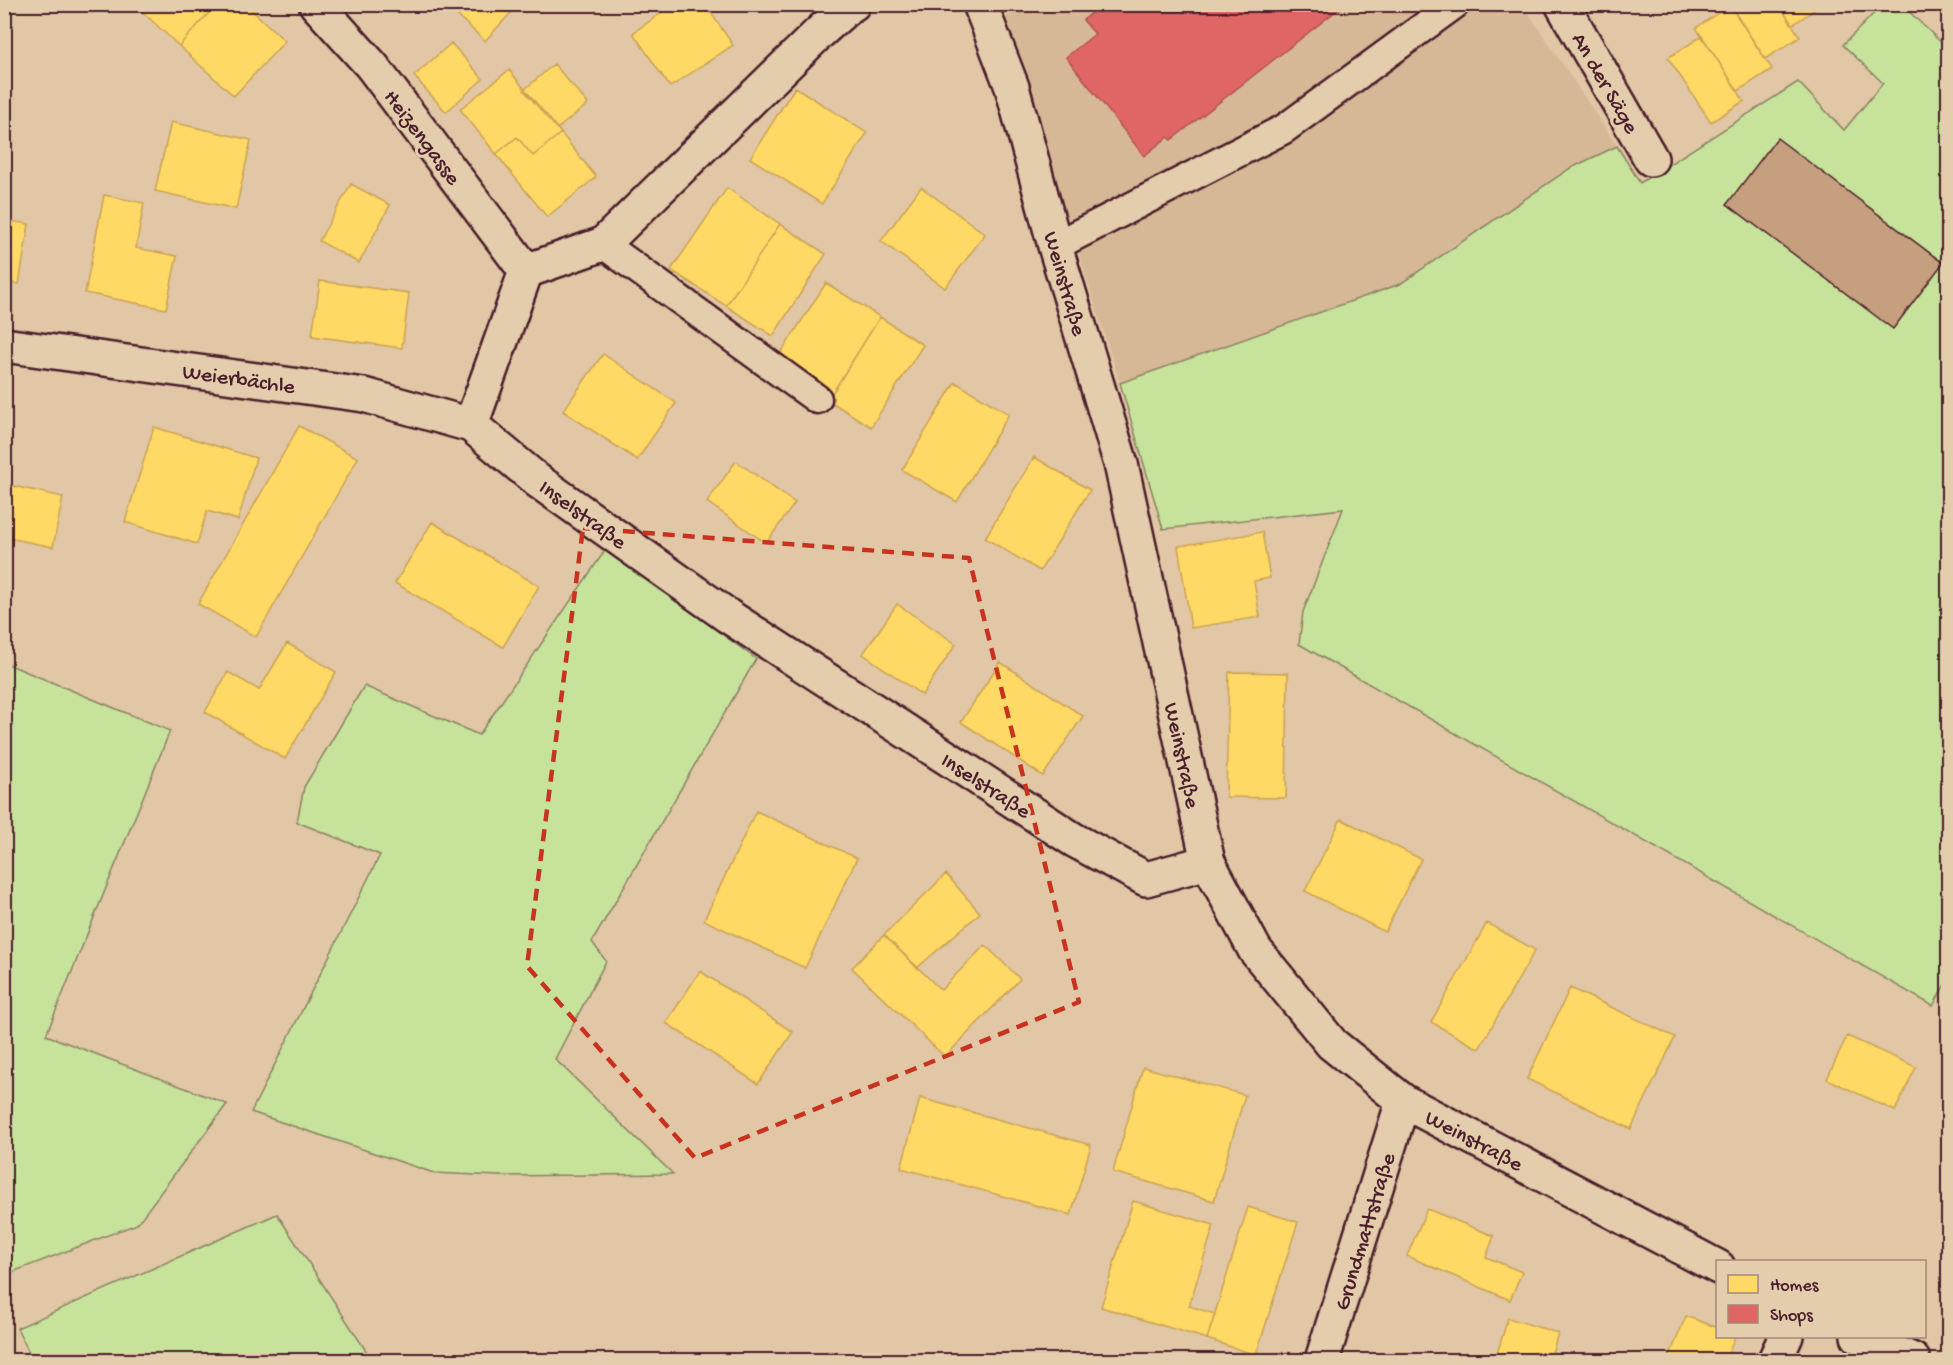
<svg xmlns="http://www.w3.org/2000/svg" width="1953" height="1365" font-family="'Gochi Hand',sans-serif">
<style>
.built{fill:#d6b897}
.green{fill:#c7e39b;stroke:#888163;stroke-width:1.5}
.homes{fill:#ffd966;stroke:#c9a154;stroke-width:1.5}
.shops{fill:#e06666;stroke:#b35154;stroke-width:1.5}
.building{fill:#c69f7e;stroke:#4a1f2b;stroke-width:1.5}
.lines{fill:none;stroke-linecap:round;stroke-linejoin:round}
.service-casing{stroke:#4a1f2b;stroke-width:33}
.minor-casing{stroke:#4a1f2b;stroke-width:38}
.tertiary-casing{stroke:#4a1f2b;stroke-width:38}
.service{stroke:#e3cdac;stroke-width:28}
.minor{stroke:#e3cdac;stroke-width:33}
.tertiary{stroke:#e3cdac;stroke-width:33}
.marked{fill:none;stroke:#c8321e;stroke-width:4.5;stroke-dasharray:12 8;stroke-linejoin:round}
.labels{text-anchor:middle;stroke-width:6;stroke-linejoin:round;paint-order:stroke}
.street-label{font-size:22px;fill:#4a1f2b;stroke:#e3cdac}
</style>
<rect width="100%" height="100%" fill="#e1c7a5"/>
<filter id="ink" filterUnits="userSpaceOnUse"><feTurbulence type="fractalNoise" baseFrequency=".0167" numOctaves="2"/><feDisplacementMap in="SourceGraphic" scale="12" xChannelSelector="R" yChannelSelector="G"/><feConvolveMatrix kernelMatrix="1 2 1 2 8 2 1 2 1" color-interpolation-filters="sRGB"/></filter>
<g filter="url(#ink)">
<path class="built" d="M 1027,4 L 1523,5 L 1617,146 L 1569,169 L 1400,284 L 1120,383 L 1004,18 Z"/>
<path class="green" d="M 1882,5 L 1902,5 L 1948,49 L 1948,979 L 1933,1006 L 1299,644 L 1303,612 L 1343,509 L 1163,529 L 1120,383 L 1400,284 L 1569,169 L 1617,146 L 1640,183 L 1798,82 L 1844,130 L 1883,83 L 1843,45 Z
M 606,549 L 756,659 L 592,942 L 606,961 L 555,1059 L 673,1174 L 498,1176 L 434,1173 L 251,1112 L 380,855 L 297,822 L 304,787 L 364,686 L 479,735 Z
M 5,663 L 170,731 L 46,1035 L 227,1104 L 137,1224 L 5,1275 Z
M 277,1214 L 372,1360 L 33,1360 L 17,1328 Z"/>
<path class="homes" d="M 134,4 L 217,4 L 179,46 Z
M 217,4 L 245,4 L 285,41 L 234,96 L 179,46 Z
M 445,4 L 519,4 L 485,41 Z
M 674,4 L 705,4 L 733,45 L 670,87 L 633,33 Z
M 1729,4 L 1779,4 L 1800,37 L 1765,59 Z
M 1779,4 L 1823,4 L 1792,25 Z
M 1730,5 L 1772,69 L 1738,91 L 1696,28 Z
M 1702,36 L 1744,101 L 1711,122 L 1668,58 Z
M 451,43 L 483,79 L 446,112 L 414,76 Z
M 554,64 L 588,104 L 557,129 L 524,90 Z
M 509,70 L 561,133 L 533,156 L 517,137 L 496,154 L 460,109 Z
M 795,87 L 867,133 L 822,204 L 750,158 Z
M 171,122 L 251,140 L 236,209 L 155,191 Z
M 561,133 L 596,177 L 547,217 L 496,154 L 517,137 L 533,156 Z
M 351,184 L 390,205 L 359,263 L 319,241 Z
M 921,187 L 985,234 L 945,288 L 881,241 Z
M 727,188 L 780,224 L 726,306 L 671,270 Z
M 104,195 L 144,203 L 136,248 L 177,256 L 166,309 L 85,293 Z
M 4,220 L 29,224 L 19,284 L 4,282 Z
M 780,224 L 826,254 L 773,336 L 726,306 Z
M 320,281 L 409,293 L 402,348 L 312,336 Z
M 826,283 L 880,317 L 828,400 L 773,365 Z
M 880,317 L 923,345 L 871,427 L 828,400 Z
M 603,354 L 676,403 L 637,460 L 563,411 Z
M 955,382 L 1009,414 L 957,502 L 902,470 Z
M 299,426 L 358,458 L 256,637 L 198,604 Z
M 154,427 L 256,458 L 238,520 L 207,511 L 197,544 L 125,522 Z
M 1034,457 L 1090,490 L 1040,571 L 985,538 Z
M 736,461 L 795,503 L 766,543 L 707,502 Z
M 4,484 L 63,497 L 53,547 L 4,537 Z
M 432,522 L 539,586 L 503,647 L 395,583 Z
M 1262,532 L 1270,578 L 1254,581 L 1260,617 L 1191,628 L 1178,546 Z
M 897,604 L 956,644 L 922,695 L 863,654 Z
M 287,643 L 336,672 L 285,759 L 205,712 L 228,672 L 259,690 Z
M 1000,662 L 1083,716 L 1043,776 L 961,722 Z
M 1229,672 L 1288,673 L 1286,798 L 1226,797 Z
M 756,811 L 857,858 L 805,968 L 704,920 Z
M 1341,819 L 1421,859 L 1385,932 L 1305,891 Z
M 946,874 L 980,913 L 917,968 L 884,935 Z
M 1487,923 L 1535,950 L 1479,1049 L 1431,1022 Z
M 884,935 L 941,990 L 985,945 L 1020,979 L 945,1057 L 852,968 Z
M 700,971 L 793,1032 L 758,1084 L 666,1023 Z
M 1570,988 L 1675,1037 L 1631,1129 L 1527,1079 Z
M 1847,1036 L 1916,1067 L 1895,1111 L 1827,1079 Z
M 1143,1067 L 1245,1095 L 1214,1201 L 1113,1172 Z
M 920,1098 L 1091,1145 L 1071,1215 L 901,1168 Z
M 1133,1201 L 1214,1225 L 1189,1306 L 1215,1314 L 1207,1339 L 1101,1307 Z
M 1248,1207 L 1298,1222 L 1256,1355 L 1207,1339 Z
M 1427,1209 L 1494,1236 L 1486,1257 L 1522,1272 L 1510,1300 L 1407,1256 Z
M 1686,1316 L 1718,1328 L 1718,1336 L 1735,1336 L 1726,1360 L 1668,1360 Z
M 1508,1318 L 1558,1333 L 1550,1360 L 1495,1360 Z"/>
<path class="shops" d="M 1103,4 L 1345,4 L 1171,140 L 1168,137 L 1144,156 L 1066,57 L 1095,34 L 1083,20 Z"/>
<path class="building" d="M 1777,138 L 1943,263 L 1893,329 L 1727,204 Z"/>
<g class="lines">
<g class="service-casing">
<path id="service" d="M 603,244 L 817,399
M 1055,246 L 1284,129 L 1455,4"/>
</g>
<g class="minor-casing">
<path id="minor" d="M 316,4 L 372,66 L 526,271
M 1562,4 L 1651,159
M 4,345 L 364,395 L 471,425 L 538,481 L 728,616 L 1074,840 L 1146,879 L 1208,862
M 471,425 L 526,271 L 603,244 L 820,32 L 849,6 L 853,4
M 1322,1360 L 1403,1101
M 1775,1360 L 1786,1336"/>
</g>
<g class="tertiary-casing">
<path id="tertiary" d="M 980,4 L 1012,87 L 1055,246 L 1121,464 L 1208,862 L 1255,950 L 1332,1044 L 1403,1101 L 1718,1267
M 1858,1336 L 1913,1360"/>
</g>
<use href="#service" class="service"/>
<use href="#minor" class="minor"/>
<use href="#tertiary" class="tertiary"/>
</g>
</g>
<path class="marked" d="M 583,528 L 969,558 L 1079,1002 L 695,1158 L 527,966 Z"/>
<g class="labels">
<g class="street-label">
<text transform="translate(1607 82) rotate(60)" y="8">An der Säge</text>
<text transform="translate(424 136) rotate(53)" y="8">Heizengasse</text>
<text transform="translate(1067 283) rotate(74)" y="8">Weinstraße</text>
<text transform="translate(239 377) rotate(8)" y="8">Weierbächle</text>
<text transform="translate(584 513) rotate(36)" y="8">Inselstraße</text>
<text transform="translate(1184 755) rotate(78)" y="8">Weinstraße</text>
<text transform="translate(987 784) rotate(33)" y="8">Inselstraße</text>
<text transform="translate(1475 1139) rotate(28)" y="8">Weinstraße</text>
<text transform="translate(1363 1231) rotate(-73)" y="8">Grundmattstraße</text>
</g>
</g>
<rect width="1953" height="1365" fill="none" stroke="#e3cdac" stroke-width="24"/>
<rect x="12" y="12" width="1929" height="1341" fill="none" stroke="#4a1f2b" stroke-width="2" filter="url(#ink)"/>
<rect x="1716" y="1260" width="210" height="78" fill="#e3cdac" stroke="#a68778" stroke-width="1.5"/>
<rect x="1728" y="1275" width="30" height="18" fill="#ffd966" stroke="#a68778" stroke-width="1.5"/>
<text x="1770" y="1290" font-size="18" fill="#4a1f2b">Homes</text>
<rect x="1728" y="1305" width="30" height="18" fill="#e06666" stroke="#a68778" stroke-width="1.5"/>
<text x="1770" y="1320" font-size="18" fill="#4a1f2b">Shops</text>
</svg>
